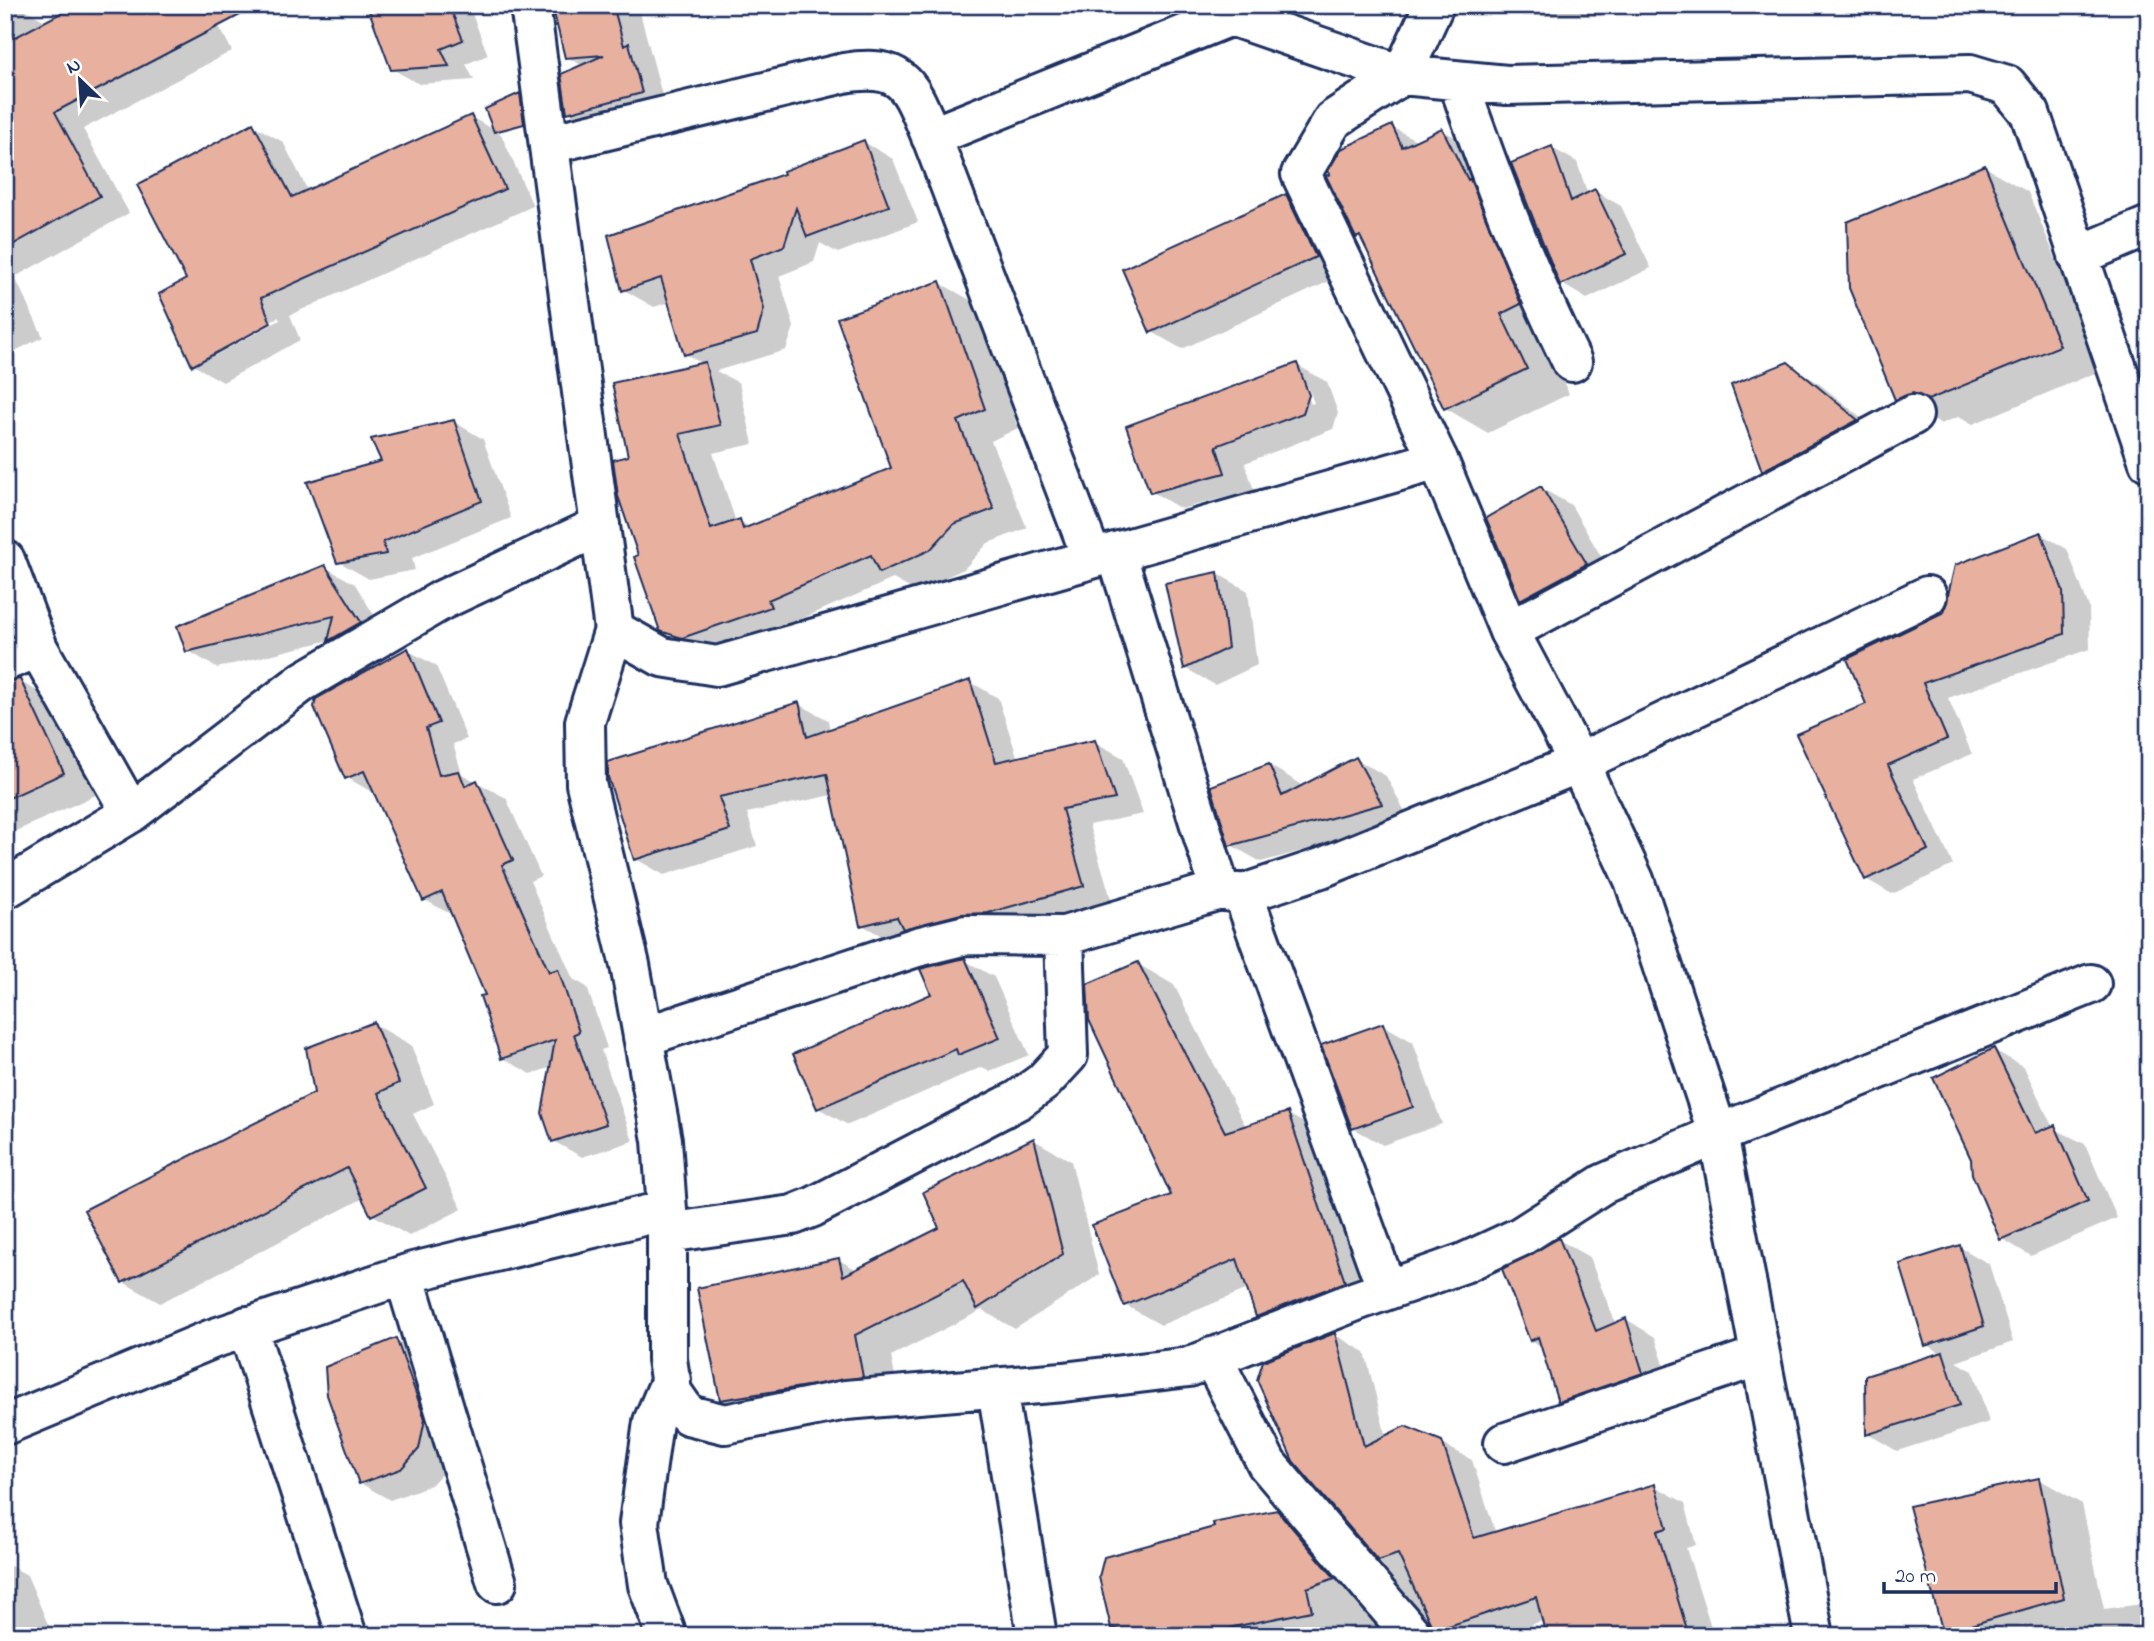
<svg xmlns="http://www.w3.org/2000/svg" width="2154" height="1641" font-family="'Indie Flower',sans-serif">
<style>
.shadow{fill:#0003;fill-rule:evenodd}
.building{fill:#e8b09e;stroke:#1b2f5e;stroke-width:2}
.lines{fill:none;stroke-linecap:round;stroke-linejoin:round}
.street-casing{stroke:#1b2f5e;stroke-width:44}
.secondary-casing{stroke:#1b2f5e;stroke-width:44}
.street{stroke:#fff;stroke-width:38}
.secondary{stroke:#fff;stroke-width:38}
</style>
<rect width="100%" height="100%" fill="#fff"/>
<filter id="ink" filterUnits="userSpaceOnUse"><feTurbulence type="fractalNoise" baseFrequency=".0143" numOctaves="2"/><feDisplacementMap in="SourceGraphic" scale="14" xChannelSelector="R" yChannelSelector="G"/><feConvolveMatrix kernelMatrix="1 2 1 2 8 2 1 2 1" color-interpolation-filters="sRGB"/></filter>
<g filter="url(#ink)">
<path class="shadow" d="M 208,5 L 232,51 L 83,129 L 129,213 L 15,277 L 43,337 L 5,356 L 5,12 L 19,6 L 47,22 Z
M 369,5 L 482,5 L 472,14 L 488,55 L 466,64 L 474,80 L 419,84 L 392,69 Z
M 553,5 L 638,5 L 665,106 L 592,126 L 568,112 L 583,66 L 567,57 Z
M 1504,5 L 1717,5 L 1602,10 L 1602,16 L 1522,16 Z
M 1749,5 L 1791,5 L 1758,10 Z
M 1857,5 L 1875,5 L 1863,9 Z
M 471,117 L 501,134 L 533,206 L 290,315 L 300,340 L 223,382 L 193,365 L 189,280 L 253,125 L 283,142 L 308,191 ZM 278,317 L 280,320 L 208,359 L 208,355 Z
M 1392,127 L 1418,141 L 1442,130 L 1485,154 L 1543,339 L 1569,394 L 1488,433 L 1445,408 L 1364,241 L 1357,237 L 1332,175 Z
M 864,142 L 893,159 L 918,222 L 838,253 L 820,243 L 814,262 L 779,276 L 794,327 L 786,350 L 716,371 L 739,383 L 753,444 L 713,453 L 736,522 L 740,521 L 751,528 L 893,469 L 940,283 L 974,302 L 1018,428 L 991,441 L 1027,528 L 988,543 L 964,569 L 915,591 L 893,579 L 801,619 L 804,627 L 718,657 L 696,649 L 661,629 L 630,457 L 703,364 L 685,354 L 669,302 L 654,307 L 624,290 L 787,175 Z
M 1552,148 L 1577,162 L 1588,195 L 1595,191 L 1621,206 L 1651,268 L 1587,299 L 1562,284 L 1513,164 Z
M 1985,167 L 2028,192 L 2102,370 L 1973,424 L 1958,417 L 1940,424 L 1896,399 Z
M 1286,196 L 1316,213 L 1345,274 L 1182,349 L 1152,332 Z
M 1787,364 L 1817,382 L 1886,437 L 1793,487 L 1763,470 Z
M 1297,365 L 1327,382 L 1338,413 L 1333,429 L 1245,463 L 1254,490 L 1181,509 L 1151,491 ZM 1304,387 L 1308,387 L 1314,403 L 1311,404 Z
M 454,422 L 483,439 L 511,518 L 412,558 L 415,570 L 369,579 L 339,562 L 383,462 Z
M 1541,488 L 1571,505 L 1616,582 L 1551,616 L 1521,599 Z
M 2041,534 L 2067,549 L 2089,607 L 2090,649 L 1948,698 L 1972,754 L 1913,779 L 1953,865 L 1892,894 L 1866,879 L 1868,705 L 1945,614 Z
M 325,567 L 355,584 L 389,640 L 359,657 L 330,640 L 217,668 L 187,650 Z
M 1218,574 L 1248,591 L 1257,665 L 1215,685 L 1185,668 Z
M 407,650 L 436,666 L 467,739 L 453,744 L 462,774 L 506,798 L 541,876 L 530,881 L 573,979 L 587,987 L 607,1048 L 601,1050 L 633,1141 L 582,1157 L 553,1141 L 552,1067 L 531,1074 L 502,1058 L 487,996 L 454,916 L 425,900 L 375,794 L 346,777 Z
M 19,681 L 55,701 L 98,794 L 5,836 L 5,684 Z
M 969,681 L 998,698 L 1018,759 L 1095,742 L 1123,758 L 1143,814 L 1089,825 L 1112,902 L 1017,929 L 891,941 L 862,925 L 833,795 L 747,813 L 757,846 L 664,875 L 636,859 L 799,704 L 828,720 L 830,731 Z
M 1356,759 L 1386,776 L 1410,821 L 1261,862 L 1231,845 L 1269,765 L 1299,783 L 1301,788 Z
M 964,960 L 994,977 L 1029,1055 L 990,1071 L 982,1067 L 848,1125 L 818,1108 L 934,995 Z
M 1138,964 L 1174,985 L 1246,1127 L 1288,1114 L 1323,1134 L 1379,1302 L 1293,1336 L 1258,1316 L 1248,1289 L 1161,1325 L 1125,1305 L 1173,1196 Z
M 374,1024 L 411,1045 L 434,1104 L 413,1114 L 462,1209 L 409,1236 L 373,1215 L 364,1198 L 160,1303 L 123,1282 L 316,1094 Z
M 1383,1025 L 1413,1042 L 1442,1124 L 1383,1145 L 1353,1128 Z
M 1994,1050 L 2024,1067 L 2053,1128 L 2085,1144 L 2117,1218 L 2031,1256 L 2001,1238 Z
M 1034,1140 L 1071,1161 L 1099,1275 L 1015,1329 L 982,1310 L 891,1356 L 899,1397 L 758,1420 L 722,1399 L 839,1260 L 857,1270 L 941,1229 Z
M 1559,1240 L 1589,1257 L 1616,1324 L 1626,1319 L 1655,1337 L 1672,1389 L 1589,1418 L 1559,1400 L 1542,1347 L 1531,1340 Z
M 1960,1247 L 1989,1264 L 2013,1342 L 1956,1362 L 1973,1371 L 1989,1422 L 1897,1451 L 1868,1434 L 1943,1354 L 1927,1345 Z
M 1335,1335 L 1365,1352 L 1386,1437 L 1441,1443 L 1472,1460 L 1496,1534 L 1655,1486 L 1685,1503 L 1696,1545 L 1686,1548 L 1714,1636 L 1548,1636 L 1544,1620 L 1498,1636 L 1446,1636 L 1435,1629 L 1295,1460 Z
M 396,1340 L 425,1357 L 449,1466 L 431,1485 L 390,1500 L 360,1483 Z
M 2039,1479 L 2082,1504 L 2104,1609 L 2149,1603 L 2149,1636 L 2070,1636 L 2070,1633 L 1951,1636 L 1945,1632 Z
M 1277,1512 L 1307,1529 L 1398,1636 L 1343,1636 L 1349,1626 L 1299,1636 L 1128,1636 L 1112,1627 Z
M 5,1563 L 27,1575 L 53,1636 L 5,1636 Z"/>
<path class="building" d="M 76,5 L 259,5 L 55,112 L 100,196 L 5,249 L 5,22 L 14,38 Z
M 367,5 L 449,5 L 463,40 L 441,49 L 449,66 L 391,70 Z
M 552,5 L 613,5 L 624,46 L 629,43 L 642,93 L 567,113 L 561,74 L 604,55 L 565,58 Z
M 520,93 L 524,124 L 494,132 L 485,109 Z
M 471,115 L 505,189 L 261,298 L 271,323 L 192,366 L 159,294 L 186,279 L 137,185 L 253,123 L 292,197 Z
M 1392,125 L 1402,147 L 1442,128 L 1468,180 L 1470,179 L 1521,304 L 1501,314 L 1527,369 L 1444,409 L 1360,236 L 1356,238 L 1326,176 L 1330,174 L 1328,171 L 1341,149 Z
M 864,140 L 889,206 L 807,237 L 796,208 L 784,246 L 750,259 L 764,309 L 757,334 L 684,355 L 661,278 L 622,291 L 608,235 L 784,174 L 783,171 Z
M 1552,146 L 1571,201 L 1595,189 L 1626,254 L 1560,285 L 1511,163 Z
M 1985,165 L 2060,346 L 1928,400 L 1913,393 L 1895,400 L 1849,288 L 1847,222 Z
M 1286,194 L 1316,257 L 1150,333 L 1122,269 Z
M 940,281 L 985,409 L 958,421 L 994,509 L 954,524 L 930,550 L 879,573 L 871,555 L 768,600 L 771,607 L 682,638 L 660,631 L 634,557 L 638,555 L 618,496 L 613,460 L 628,456 L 612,383 L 705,362 L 720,425 L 680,434 L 711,529 L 740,519 L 743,529 L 891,468 L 837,318 Z
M 1788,362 L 1858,420 L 1762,471 L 1731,385 Z
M 1297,363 L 1309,395 L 1303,413 L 1216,446 L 1225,473 L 1150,493 L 1126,426 Z
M 454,420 L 482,501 L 383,542 L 386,554 L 337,563 L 307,482 L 381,461 L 371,439 Z
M 1541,486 L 1587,564 L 1520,600 L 1486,518 Z
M 2041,532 L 2063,591 L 2064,634 L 1923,683 L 1947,739 L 1888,765 L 1928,850 L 1865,880 L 1796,734 L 1866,704 L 1847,659 L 1944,612 L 1955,565 Z
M 325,565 L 361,622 L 328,641 L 334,616 L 186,652 L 177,626 Z
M 1218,572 L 1228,648 L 1184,669 L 1165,583 Z
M 408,648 L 439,723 L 426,728 L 439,775 L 459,771 L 465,786 L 477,780 L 513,860 L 502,865 L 549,972 L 558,969 L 579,1032 L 574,1034 L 606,1124 L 552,1142 L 542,1113 L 555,1040 L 501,1059 L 480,996 L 485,995 L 442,892 L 423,901 L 364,771 L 345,779 L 314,707 L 316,699 Z
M 20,679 L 64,773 L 5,800 L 5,682 Z
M 970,680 L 996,762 L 1095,740 L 1115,799 L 1062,809 L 1084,886 L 988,913 L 961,914 L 903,929 L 897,917 L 860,926 L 827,774 L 719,797 L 730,830 L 634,860 L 608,777 L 608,762 L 799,702 L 807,737 Z
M 1356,757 L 1382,804 L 1229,846 L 1211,786 L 1269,764 L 1282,796 Z
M 965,958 L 1000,1038 L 958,1055 L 956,1049 L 817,1109 L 793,1054 L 931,994 L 920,969 Z
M 1138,962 L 1225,1132 L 1288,1112 L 1345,1282 L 1256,1317 L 1237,1259 L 1124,1306 L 1092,1225 L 1171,1195 L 1089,1020 L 1087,984 Z
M 374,1022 L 399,1083 L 378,1093 L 426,1188 L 371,1216 L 347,1168 L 122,1283 L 84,1210 L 314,1093 L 306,1048 Z
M 1383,1023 L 1413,1107 L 1352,1129 L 1321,1045 Z
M 1994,1048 L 2035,1133 L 2055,1125 L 2088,1201 L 2000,1240 L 1972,1174 L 1971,1159 L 1933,1078 Z
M 1034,1138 L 1063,1254 L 977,1309 L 963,1281 L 855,1335 L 863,1377 L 720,1400 L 697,1288 L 839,1258 L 843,1276 L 939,1228 L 923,1192 Z
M 1559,1238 L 1596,1331 L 1626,1318 L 1643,1373 L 1558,1402 L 1538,1337 L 1530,1341 L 1502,1269 Z
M 1960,1245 L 1984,1326 L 1925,1346 L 1900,1264 Z
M 1335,1333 L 1364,1446 L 1405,1426 L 1442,1441 L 1474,1538 L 1655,1484 L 1667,1528 L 1657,1531 L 1689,1636 L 1546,1636 L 1536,1597 L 1434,1631 L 1398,1554 L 1378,1561 L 1293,1461 L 1257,1380 L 1263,1361 Z
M 396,1338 L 425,1419 L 419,1449 L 401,1469 L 359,1484 L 327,1395 L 325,1367 Z
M 1943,1352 L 1960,1405 L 1866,1435 L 1865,1376 Z
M 2039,1478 L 2064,1598 L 1943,1633 L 1909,1506 Z
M 1277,1510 L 1335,1578 L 1307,1588 L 1312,1611 L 1233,1627 L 1216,1636 L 1148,1636 L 1111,1628 L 1099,1577 L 1104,1557 L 1214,1527 L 1213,1523 Z"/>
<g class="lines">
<g class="street-casing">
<path id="street" d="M 1212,5 L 1231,16 L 1402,75 L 1507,85 L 1970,74 L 2007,85 L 2030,113 L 2149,462
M 1434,5 L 1402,75 L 1333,120 L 1301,174 L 1438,460
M 1458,81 C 1491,177 1527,271 1572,362
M 931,137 L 1231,16
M 549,144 L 844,73 C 906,63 910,87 932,138 L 1092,558
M 2078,256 L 2149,226
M 1116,552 L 1220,890
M 5,560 L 38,648 L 131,813
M 614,630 L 585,722 L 586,784 L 630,965 L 662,1140 L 667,1210 L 667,1359 L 672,1392 L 688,1415 L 725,1424 L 846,1400 L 1063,1382 L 1189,1367 L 1356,1301 L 1464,1263 L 1520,1237 L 1603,1184 L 1718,1134 L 2091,984
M 1509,631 L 1913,415
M 5,661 L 38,648
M 5,889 L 131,813 L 304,681 L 442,600 L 600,526
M 1243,894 L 1387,1290
M 643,1037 L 917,947 L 966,935 L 1064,936 L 1220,890 L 1243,894 L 1321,868 L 1579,763 L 1927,596
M 667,1233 L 793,1215 L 813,1207 L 1018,1100 L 1043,1082 L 1068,1055 L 1064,936
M 404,1275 L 497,1583
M 247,1326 L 347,1636
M 1212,1357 L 1267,1464 L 1413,1636
M 997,1388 L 1037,1636
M 5,1425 L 212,1339 L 413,1272 L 667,1210
M 1504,1443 L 1759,1356
M 667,1636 L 648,1585 L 639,1523 L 653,1422 L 671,1380"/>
</g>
<g class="secondary-casing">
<path id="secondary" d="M 530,5 L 614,630 L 662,657 L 717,666 L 1438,460 L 1509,631 L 1579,763 L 1634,880 L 1718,1134 L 1814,1636"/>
</g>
<use href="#street" class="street"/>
<use href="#secondary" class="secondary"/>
</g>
</g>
<rect width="2154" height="1641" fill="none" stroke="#fff" stroke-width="28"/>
<rect x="14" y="14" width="2126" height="1613" fill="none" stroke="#1b2f5e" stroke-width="2.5" filter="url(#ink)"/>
<g transform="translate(80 80) rotate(335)" stroke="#ffffff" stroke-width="5" paint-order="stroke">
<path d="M0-5L12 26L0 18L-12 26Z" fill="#1b2f5e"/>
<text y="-10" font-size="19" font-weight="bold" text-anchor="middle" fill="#1b2f5e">N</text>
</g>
<path d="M1884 1582v10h172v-10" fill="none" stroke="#1b2f5e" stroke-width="3.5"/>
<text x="1895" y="1582" font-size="21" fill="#1b2f5e" stroke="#ffffff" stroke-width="5" paint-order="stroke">20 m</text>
</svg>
